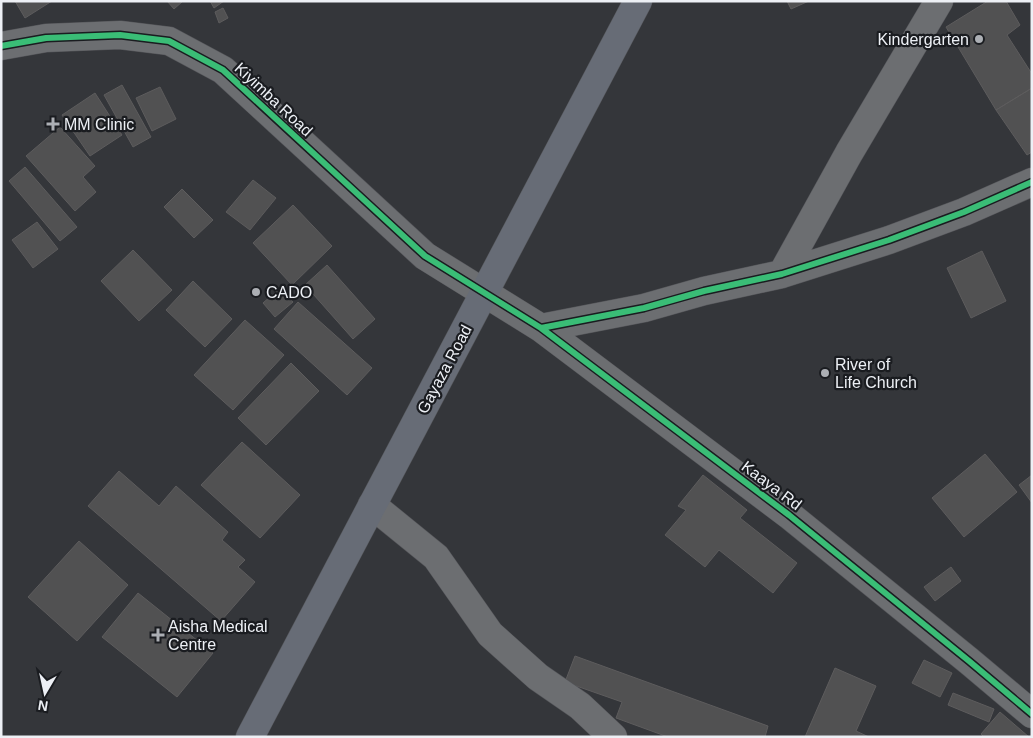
<svg xmlns="http://www.w3.org/2000/svg" width="1033" height="738" font-family="Arial,sans-serif">
<style>
.building{fill:#515152;stroke:#5d5c5d}
.lines{fill:none;stroke-linecap:round;stroke-linejoin:round}
.minor-casing{stroke:#535458;stroke-width:29}
.major-casing{stroke:#535458;stroke-width:29}
.minor{stroke:#6c6e71;stroke-width:28}
.major{stroke:#676c76;stroke-width:28}
.cycleway-casing{stroke:#1a1c20;stroke-width:9}
.cycleway{stroke:#3abd76;stroke-width:6}
.poi-dot{fill:#acafb4;stroke:#1a1c20;stroke-width:2}
.labels{text-anchor:middle;stroke-width:4.5;stroke-linejoin:round;paint-order:stroke}
.poi-label{font-size:16px;fill:#edf0f5;stroke:#1a1c20;text-anchor:start}
.street-label{font-size:16px;fill:#edf0f5;stroke:#1a1c20}
</style>
<rect width="100%" height="100%" fill="#34363a"/>
<path class="building" d="M 15,1 L 52,1 L 25,18 Z
M 167,1 L 183,1 L 174,9 Z
M 210,1 L 224,1 L 214,8 Z
M 787,1 L 809,1 L 791,9 Z
M 988,1 L 1006,1 L 1020,25 L 1007,35 L 1032,74 L 1032,88 L 996,110 L 946,27 Z
M 223,8 L 228,18 L 219,23 L 215,12 Z
M 122,85 L 151,137 L 133,147 L 104,95 Z
M 160,87 L 176,119 L 152,131 L 136,98 Z
M 1032,88 L 1032,152 L 1027,155 L 996,110 Z
M 95,93 L 122,135 L 90,156 L 62,115 Z
M 60,127 L 95,166 L 83,177 L 96,192 L 75,211 L 26,156 Z
M 25,167 L 77,227 L 60,241 L 9,181 Z
M 253,180 L 276,198 L 250,230 L 226,212 Z
M 182,189 L 213,220 L 194,238 L 164,207 Z
M 293,205 L 332,246 L 292,285 L 253,243 Z
M 37,222 L 58,249 L 33,268 L 12,240 Z
M 133,250 L 172,290 L 139,321 L 101,281 Z
M 982,251 L 1006,301 L 971,318 L 947,268 Z
M 327,265 L 375,319 L 353,339 L 305,285 Z
M 193,281 L 232,319 L 205,347 L 166,310 Z
M 280,288 L 293,302 L 275,317 L 263,303 Z
M 298,302 L 372,368 L 347,395 L 274,329 Z
M 245,320 L 284,355 L 233,410 L 194,375 Z
M 291,363 L 319,391 L 266,445 L 238,418 Z
M 242,442 L 300,495 L 260,538 L 201,485 Z
M 985,454 L 1017,492 L 964,537 L 932,498 Z
M 119,471 L 159,506 L 176,486 L 228,532 L 222,540 L 245,560 L 238,567 L 255,582 L 221,621 L 88,506 Z
M 703,475 L 747,510 L 740,518 L 797,563 L 773,593 L 719,550 L 705,567 L 665,535 L 686,510 L 678,506 Z
M 1032,475 L 1032,503 L 1019,485 Z
M 79,541 L 128,585 L 77,641 L 28,597 Z
M 951,567 L 961,581 L 935,601 L 924,587 Z
M 138,593 L 213,653 L 177,697 L 102,637 Z
M 575,656 L 768,726 L 765,737 L 668,737 L 616,718 L 622,702 L 565,682 Z
M 924,660 L 952,673 L 940,697 L 912,683 Z
M 835,668 L 876,686 L 856,731 L 869,737 L 805,737 Z
M 953,693 L 994,709 L 989,722 L 948,705 Z
M 1000,712 L 1029,737 L 984,737 L 981,734 Z"/>
<g class="lines">
<g class="minor-casing">
<path id="minor" d="M 1,46 L 46,38 L 120,35 L 169,41 L 223,70 L 425,256 L 541,328 L 789,515 L 969,661 L 1032,714
M 782,274 L 849,153 L 939,1
M 541,328 L 644,308 L 704,291 L 782,274 L 889,240 L 964,212 L 1032,182
M 372,505 L 436,557 L 490,634 L 538,677 L 580,706 L 613,737"/>
</g>
<g class="major-casing">
<path id="major" d="M 250,737 L 638,1"/>
</g>
<use href="#minor" class="minor"/>
<use href="#major" class="major"/>
<g class="cycleway-casing">
<path id="cycleway" d="M 1,46 L 46,38 L 120,35 L 169,41 L 223,70 L 425,256 L 541,328 L 789,515 L 969,661 L 1032,714
M 541,328 L 644,308 L 704,291 L 782,274 L 889,240 L 964,212 L 1032,182"/>
</g>
<use href="#cycleway" class="cycleway"/>
</g>
<g class="poi-dot">
<circle cx="979" cy="39" r="5"/>
<path d="M50.5 116.5h5v5h5v5h-5v5h-5v-5h-5v-5h5z"/>
<circle cx="256" cy="292" r="5"/>
<circle cx="825" cy="373" r="5"/>
<path d="M155.5 627.5h5v5h5v5h-5v5h-5v-5h-5v-5h5z"/>
</g>
<g class="labels">
<g class="poi-label">
<text x="969" y="45" text-anchor="end">Kindergarten</text>
<text x="64" y="130">MM Clinic</text>
<text x="266" y="298">CADO</text>
<text x="835" y="370">River of<tspan x="835" dy="18">Life Church</tspan></text>
<text x="168" y="632">Aisha Medical<tspan x="168" dy="18">Centre</tspan></text>
</g>
<g class="street-label">
<text transform="translate(274 99) rotate(43)" y="6">Kiyimba Road</text>
<text transform="translate(444 369) rotate(-62)" y="6">Gayaza Road</text>
<text transform="translate(772 485) rotate(37)" y="6">Kaaya Rd</text>
</g>
</g>
<rect width="1033" height="738" fill="none" stroke="#edf0f5" stroke-width="5"/>
<g transform="translate(45 693) rotate(189)" stroke="#1a1c20" stroke-width="4" paint-order="stroke">
<path d="M0-4L9 19L0 12L-9 19Z" fill="#edf0f5"/>
<text y="-8" font-size="14" font-weight="bold" text-anchor="middle" fill="#edf0f5">N</text>
</g>
</svg>
